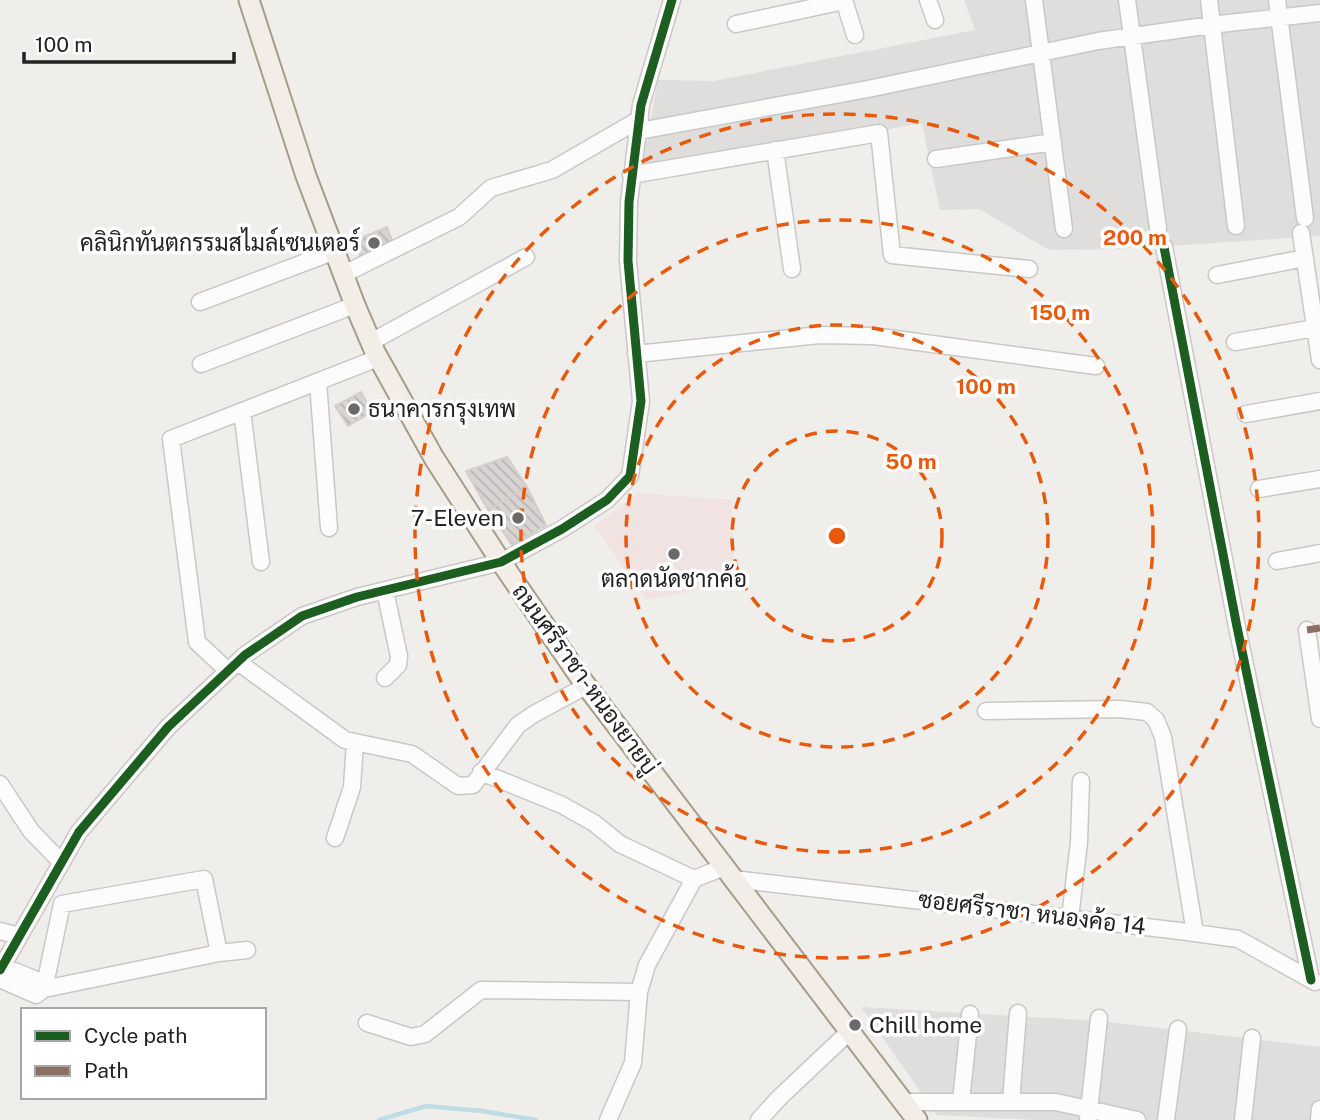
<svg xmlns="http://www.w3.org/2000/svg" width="1320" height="1120" font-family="'Public Sans',Sarabun,sans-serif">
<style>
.residential{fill:#dfdedc}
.commercial{fill:#f1e3e1}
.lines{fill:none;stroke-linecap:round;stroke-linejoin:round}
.stream{stroke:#bfdbe3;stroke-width:4.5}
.building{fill:url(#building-back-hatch);stroke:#d3d0cc;stroke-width:2}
.minor-casing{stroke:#c9c8c7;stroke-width:19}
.major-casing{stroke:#a79c86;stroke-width:23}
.minor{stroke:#fdfcfc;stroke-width:16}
.major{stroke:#f3ede7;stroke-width:19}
.quiet{stroke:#8d6e63;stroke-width:7;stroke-dasharray:14 7;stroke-linecap:butt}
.cycleway-casing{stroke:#fff;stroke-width:13}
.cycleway{stroke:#1b5e20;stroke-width:9}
.ring{fill:none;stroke:#e8590c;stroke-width:3.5;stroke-dasharray:12 9}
.poi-dot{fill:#6a6968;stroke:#fff;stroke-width:2.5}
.labels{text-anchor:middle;stroke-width:7;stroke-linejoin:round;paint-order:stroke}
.poi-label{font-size:23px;fill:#222;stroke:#fff;text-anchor:end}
.street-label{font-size:23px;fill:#222;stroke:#fff}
.centre{fill:#e8590c;stroke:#fff;stroke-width:3.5}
.ring-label{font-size:21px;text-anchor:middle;font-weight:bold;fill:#e8590c;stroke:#fff;stroke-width:7;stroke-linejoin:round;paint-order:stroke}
</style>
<defs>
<pattern id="building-back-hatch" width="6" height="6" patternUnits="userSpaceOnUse" patternTransform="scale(1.75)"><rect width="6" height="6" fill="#d7d4d2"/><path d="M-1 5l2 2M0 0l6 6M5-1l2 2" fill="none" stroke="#b8b6b4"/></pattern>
</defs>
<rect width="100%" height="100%" fill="#f0eeeb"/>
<path class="residential" d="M 964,0 L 1320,0 L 1320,236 L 1122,249 L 1049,250 L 979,209 L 940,210 L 922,123 L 640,175 L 658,80 L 714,81 L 975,30 Z
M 861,1007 L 1100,1021 L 1320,1047 L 1320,1120 L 1036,1120 L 937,1115 Z"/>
<path class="commercial" d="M 638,493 L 731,500 L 736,583 L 646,600 L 595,526 Z"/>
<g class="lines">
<path class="stream" d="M 379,1120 L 426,1106 L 482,1111 L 536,1120"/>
</g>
<path class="building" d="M 387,227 L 394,245 L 362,260 L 354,241 Z
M 361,392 L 372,412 L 348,426 L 335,406 Z
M 507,457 L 527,487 L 488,510 L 466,471 Z
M 527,487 L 546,525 L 512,545 L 488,510 Z"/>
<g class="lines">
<g class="minor-casing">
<path id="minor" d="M 844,0 L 855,35
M 928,0 L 935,20
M 1034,0 L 1064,229
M 1127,0 L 1158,228
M 1209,0 L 1236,226
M 1277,0 L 1305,218
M 736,24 L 844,1
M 639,131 L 868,89 L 1098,41 L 1219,24 L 1320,13
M 775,150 L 792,269
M 936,159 L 1053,142
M 631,175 L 879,133 L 892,255 L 1029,269
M 1301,233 L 1320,360
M 1164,247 L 1237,627 L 1311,980
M 344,274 L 459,217 L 491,188 L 552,170 L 640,119
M 1217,275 L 1305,258
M 200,302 L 335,251
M 371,342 L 526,257
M 1235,342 L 1315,328
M 636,354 L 820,335 L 873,336 L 1096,366
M 201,364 L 355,305
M 318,382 L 329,528
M 242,411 L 261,562
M 1246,414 L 1320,401
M 1259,489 L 1320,479
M 1277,561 L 1320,553
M 1307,630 L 1320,719
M 238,662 L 345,740 L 412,754 L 458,786 L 473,785 L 518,725 L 534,714 L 586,686
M 228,671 L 197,642 L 171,439 L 378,358
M 385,678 L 398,665 L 399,656 L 385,591
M 986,711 L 1119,709 L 1147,712 L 1156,720 L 1163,737 L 1195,933
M 481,772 L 562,805 L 594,823 L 620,844 L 694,879 L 724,867
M 0,784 L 31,831 L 61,862
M 335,838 L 352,787 L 355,742
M 733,879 L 1180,931 L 1238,939 L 1315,982
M 1070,918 L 1079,842 L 1081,781
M 0,931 L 19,936
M 219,953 L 204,879 L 62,904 L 44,989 L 219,953 L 247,950
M 0,970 L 79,832 L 168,727 L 245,655 L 302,616 L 357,597 L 501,562 L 562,529 L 607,500 L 630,476 L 641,401 L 628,261 L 629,202 L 641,105 L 672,0
M 0,979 L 36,995 L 44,989 L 34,979 L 2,966
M 367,1023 L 411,1037 L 425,1034 L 481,990 L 639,992
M 904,1102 L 1056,1102 L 1137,1120
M 961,1102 L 970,1014
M 1011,1102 L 1018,1013
M 608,1120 L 633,1063 L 639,992 L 647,965 L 694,879
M 759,1120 L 779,1098 L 851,1030
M 1088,1120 L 1099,1018
M 1166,1120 L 1178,1029
M 1243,1120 L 1252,1038
M 1319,1120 L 1320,1109"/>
</g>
<g class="major-casing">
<path id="major" d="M 249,0 L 306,176 L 355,305 L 375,352 L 434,458 L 501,562 L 582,680 L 917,1120"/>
</g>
<use href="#minor" class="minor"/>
<use href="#major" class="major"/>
<path class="quiet" d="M 1307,630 L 1320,628"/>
<g class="cycleway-casing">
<path id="cycleway" d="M 1164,247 L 1237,627 L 1311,980
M 0,970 L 79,832 L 168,727 L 245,655 L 302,616 L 357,597 L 501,562 L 562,529 L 607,500 L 630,476 L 641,401 L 628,261 L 629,202 L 641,105 L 672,0"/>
</g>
<use href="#cycleway" class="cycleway"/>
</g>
<g class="ring">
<circle cx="837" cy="536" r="105"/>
<circle cx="837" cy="536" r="211"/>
<circle cx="837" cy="536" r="316"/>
<circle cx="837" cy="536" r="422"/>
</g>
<g class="poi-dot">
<circle cx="374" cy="243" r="7"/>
<circle cx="354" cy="409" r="7"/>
<circle cx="518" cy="518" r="7"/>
<circle cx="674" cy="554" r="7"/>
<circle cx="855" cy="1025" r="7"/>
</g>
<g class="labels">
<g class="poi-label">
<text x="360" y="251">คลินิกทันตกรรมสไมล์เซนเตอร์</text>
<text x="368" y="417" text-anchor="start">ธนาคารกรุงเทพ</text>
<text x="504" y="526">7-Eleven</text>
<text x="674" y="587" text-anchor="middle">ตลาดนัดชากค้อ</text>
<text x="869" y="1033" text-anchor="start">Chill home</text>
</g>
<g class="street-label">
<text transform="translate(585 679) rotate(54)" y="8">ถนนศรีราชา-หนองยายบู่</text>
<text transform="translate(1032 913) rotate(7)" y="8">ซอยศรีราชา หนองค้อ 14</text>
</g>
</g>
<circle cx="837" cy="536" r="10" class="centre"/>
<g class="ring-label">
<text x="1135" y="245">200 m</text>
<text x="1060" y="320">150 m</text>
<text x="986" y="394">100 m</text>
<text x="911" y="469">50 m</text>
</g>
<rect x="21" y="1008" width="245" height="91" fill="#ffffff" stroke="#a7a7a7" stroke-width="2"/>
<rect x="35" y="1031" width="35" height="10" fill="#1b5e20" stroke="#a7a7a7" stroke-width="2"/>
<text x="84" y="1043" font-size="21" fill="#222222">Cycle path</text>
<rect x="35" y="1066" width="35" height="10" fill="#8d6e63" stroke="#a7a7a7" stroke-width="2"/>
<text x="84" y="1078" font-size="21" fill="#222222">Path</text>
<path d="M24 52v10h210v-10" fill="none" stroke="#222222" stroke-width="3.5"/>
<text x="35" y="52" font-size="21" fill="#222222" stroke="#ffffff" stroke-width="5" paint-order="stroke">100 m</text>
</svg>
